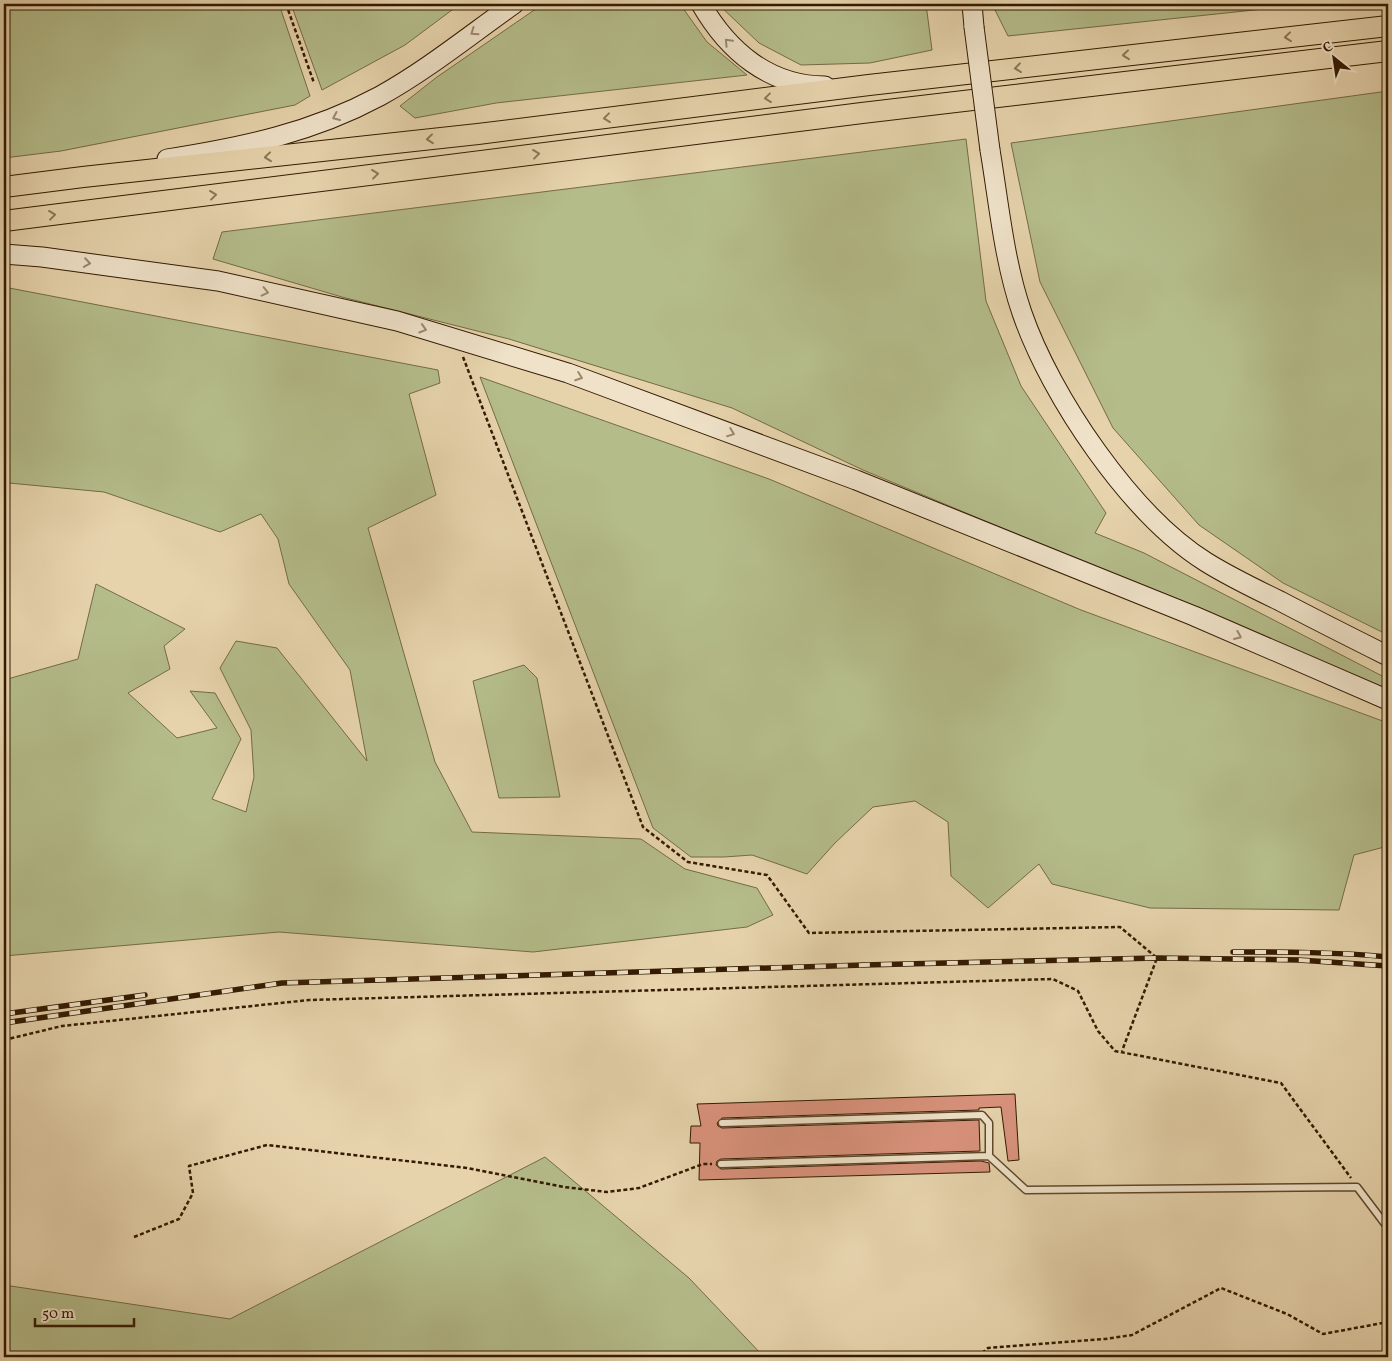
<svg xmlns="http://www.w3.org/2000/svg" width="1392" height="1361" font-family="Vollkorn,serif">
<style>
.green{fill:#b4bc8a;stroke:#746b45}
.building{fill:#d9927c;stroke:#331a00}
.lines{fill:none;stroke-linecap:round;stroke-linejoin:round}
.lane-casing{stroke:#60482b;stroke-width:9}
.secondary-casing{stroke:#331a00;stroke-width:21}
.primary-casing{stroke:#331a00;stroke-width:22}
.path{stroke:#331a00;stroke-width:2.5;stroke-dasharray:4 2.5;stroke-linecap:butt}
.lane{stroke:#efe2c9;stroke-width:6}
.secondary{stroke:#efe2c9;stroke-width:19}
.primary{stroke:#e6d3ac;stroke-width:20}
.rail-casing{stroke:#331a00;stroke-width:5.5}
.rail{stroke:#efe2c9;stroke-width:4;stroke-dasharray:11;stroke-linecap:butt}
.secondary-bridge-casing{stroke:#331a00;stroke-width:21;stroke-linecap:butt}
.secondary-bridge{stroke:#efe2c9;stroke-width:19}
.oneway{stroke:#9a886f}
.oneway2{stroke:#8c7656}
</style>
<rect width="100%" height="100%" fill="#e6d3ac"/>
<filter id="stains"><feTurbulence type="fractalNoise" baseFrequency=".004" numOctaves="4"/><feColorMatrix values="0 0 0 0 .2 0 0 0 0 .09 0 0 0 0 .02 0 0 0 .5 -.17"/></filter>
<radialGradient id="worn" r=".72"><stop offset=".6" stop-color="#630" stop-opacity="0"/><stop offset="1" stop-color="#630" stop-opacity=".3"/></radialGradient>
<path class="green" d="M 4,4 L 279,4 L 310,96 L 295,105 L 61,151 L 4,158 Z
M 291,4 L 460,4 L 405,45 L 322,90 Z
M 543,4 L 680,4 L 707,42 L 747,75 L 496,103 L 415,118 L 400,106 L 437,77 Z
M 718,4 L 926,4 L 932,50 L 870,63 L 801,65 L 759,43 Z
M 992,4 L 1311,4 L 1008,36 Z
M 1388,91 L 1388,635 L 1283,583 L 1199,525 L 1113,428 L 1040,282 L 1011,143 Z
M 966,139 L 986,301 L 1021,386 L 1106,513 L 1095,533 L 1144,553 L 1388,679 L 1388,689 L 863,470 L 732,408 L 509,339 L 342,297 L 213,259 L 222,232 Z
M 4,287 L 438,370 L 440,383 L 409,394 L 436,495 L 368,528 L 435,762 L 472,832 L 641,839 L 685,869 L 757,888 L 773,915 L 747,927 L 533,952 L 279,932 L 4,956 L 4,680 L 78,659 L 96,584 L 185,629 L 164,646 L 170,669 L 128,693 L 177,738 L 217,728 L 190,691 L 215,693 L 241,739 L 212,799 L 246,812 L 254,777 L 251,730 L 220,668 L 236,641 L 277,648 L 367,761 L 350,670 L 289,584 L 278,539 L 261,514 L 220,532 L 104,492 L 9,483 L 4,475 Z
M 480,377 L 769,479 L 1081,610 L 1388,723 L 1388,846 L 1354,855 L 1339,910 L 1150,908 L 1052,884 L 1039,864 L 988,908 L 951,876 L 948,822 L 915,801 L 873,807 L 835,843 L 807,874 L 752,855 L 724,857 L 691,857 L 653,828 Z
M 524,665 L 537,678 L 560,797 L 499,798 L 473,681 Z
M 545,1157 L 689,1278 L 764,1357 L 4,1357 L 4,1285 L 230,1319 Z"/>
<path class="building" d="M 1015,1094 L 1019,1160 L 1008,1161 L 1001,1107 L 979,1108 L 979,1110 L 722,1118 L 717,1123 L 718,1126 L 722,1128 L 979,1120 L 980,1151 L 721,1159 L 717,1161 L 716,1165 L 721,1169 L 981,1161 L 989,1163 L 990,1172 L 699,1180 L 700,1143 L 690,1143 L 691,1126 L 701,1126 L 697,1104 Z"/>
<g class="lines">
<g class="lane-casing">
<path id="lane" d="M 722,1123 L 982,1115 L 989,1123 L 989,1156
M 721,1164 L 989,1156 L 1026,1190 L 1357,1187 L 1388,1228"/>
</g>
<g class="secondary-casing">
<path id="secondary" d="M 701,4 C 728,51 769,86 825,86
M 972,4 L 974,27
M 990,150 C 999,204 1004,261 1022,313 C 1051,397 1131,515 1206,562 C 1230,577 1255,589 1280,601 C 1316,620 1352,638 1388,656
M 167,159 C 243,147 311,133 380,96 C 427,70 470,35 514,4
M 4,254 L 42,257 L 218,281 L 397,321 L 568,373 L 856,480 L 1194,616 L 1388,700"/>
</g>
<g class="primary-casing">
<path id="primary" d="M 4,187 L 83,177 L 478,134 L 869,85 L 1388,26
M 4,221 L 862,113 L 1388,51"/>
</g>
<path class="path" d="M 286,4 L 314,83
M 463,357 L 643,827 L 688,862 L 767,875 L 809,933 L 1120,927 L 1157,958 L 1122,1051
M 4,1040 L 62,1026 L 309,1000 L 1053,979 L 1078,991 L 1098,1031 L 1115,1051 L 1281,1083 L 1351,1178
M 134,1237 L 179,1219 L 193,1193 L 189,1166 L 267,1145 L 467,1168 L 564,1187 L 607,1192 L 639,1188 L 703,1164 L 712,1164
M 977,1357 L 988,1348 L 1105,1339 L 1132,1335 L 1221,1288 L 1287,1314 L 1323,1334 L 1388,1322"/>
<use href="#lane" class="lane"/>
<use href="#secondary" class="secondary"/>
<use href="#primary" class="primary"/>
<g class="rail-casing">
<path id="rail" d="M 1233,952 C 1285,952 1337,952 1388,957
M 4,1014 L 145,995
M 4,1023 L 282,983 L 864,965 L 1157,958 L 1299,960 L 1388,966"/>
</g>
<use href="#rail" class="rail"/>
<g class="secondary-bridge-casing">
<path id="secondary-bridge" d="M 974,27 L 990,150"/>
</g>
<use href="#secondary-bridge" class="secondary-bridge"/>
</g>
<defs><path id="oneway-chevron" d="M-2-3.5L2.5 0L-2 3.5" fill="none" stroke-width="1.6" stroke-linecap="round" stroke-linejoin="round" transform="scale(1.25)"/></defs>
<g class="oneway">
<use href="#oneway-chevron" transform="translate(474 32) rotate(145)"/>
<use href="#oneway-chevron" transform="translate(728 42) rotate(-134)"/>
<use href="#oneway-chevron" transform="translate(336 117) rotate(156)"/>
<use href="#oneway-chevron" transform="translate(87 263) rotate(8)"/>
<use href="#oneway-chevron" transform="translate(265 292) rotate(13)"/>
<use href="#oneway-chevron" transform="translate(423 329) rotate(17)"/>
<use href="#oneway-chevron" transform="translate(579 377) rotate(20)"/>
<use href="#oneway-chevron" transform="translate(731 433) rotate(21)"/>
<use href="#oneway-chevron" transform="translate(1238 636) rotate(23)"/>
</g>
<g class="oneway2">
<use href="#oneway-chevron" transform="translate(1288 37) rotate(174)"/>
<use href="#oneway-chevron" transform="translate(1126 55) rotate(174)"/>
<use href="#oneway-chevron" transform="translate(1018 68) rotate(173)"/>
<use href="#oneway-chevron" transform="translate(768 98) rotate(173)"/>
<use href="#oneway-chevron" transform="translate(607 118) rotate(173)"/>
<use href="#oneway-chevron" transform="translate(430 139) rotate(174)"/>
<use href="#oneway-chevron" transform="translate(536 154) rotate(-7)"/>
<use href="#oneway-chevron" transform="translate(268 157) rotate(174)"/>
<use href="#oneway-chevron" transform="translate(375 174) rotate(-7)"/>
<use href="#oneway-chevron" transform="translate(213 195) rotate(-7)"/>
<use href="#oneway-chevron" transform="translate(52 215) rotate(-7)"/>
</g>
<rect width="1392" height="1361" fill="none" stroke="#e6d3ac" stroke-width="20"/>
<rect x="5" y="5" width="1382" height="1351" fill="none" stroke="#331a00" stroke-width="2.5"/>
<rect x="10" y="10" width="1372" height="1341" fill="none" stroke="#331a00"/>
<g transform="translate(1334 58) rotate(330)" stroke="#efe2c9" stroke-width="4" paint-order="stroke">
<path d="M0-4L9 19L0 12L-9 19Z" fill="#331a00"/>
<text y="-8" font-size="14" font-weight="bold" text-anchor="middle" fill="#331a00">С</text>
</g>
<path d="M35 1318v8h99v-8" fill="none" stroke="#331a00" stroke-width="2.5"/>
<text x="42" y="1318" font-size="15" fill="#331a00" stroke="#efe2c9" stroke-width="4" paint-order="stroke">50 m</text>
<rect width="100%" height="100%" filter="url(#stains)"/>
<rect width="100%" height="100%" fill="url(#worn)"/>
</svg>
